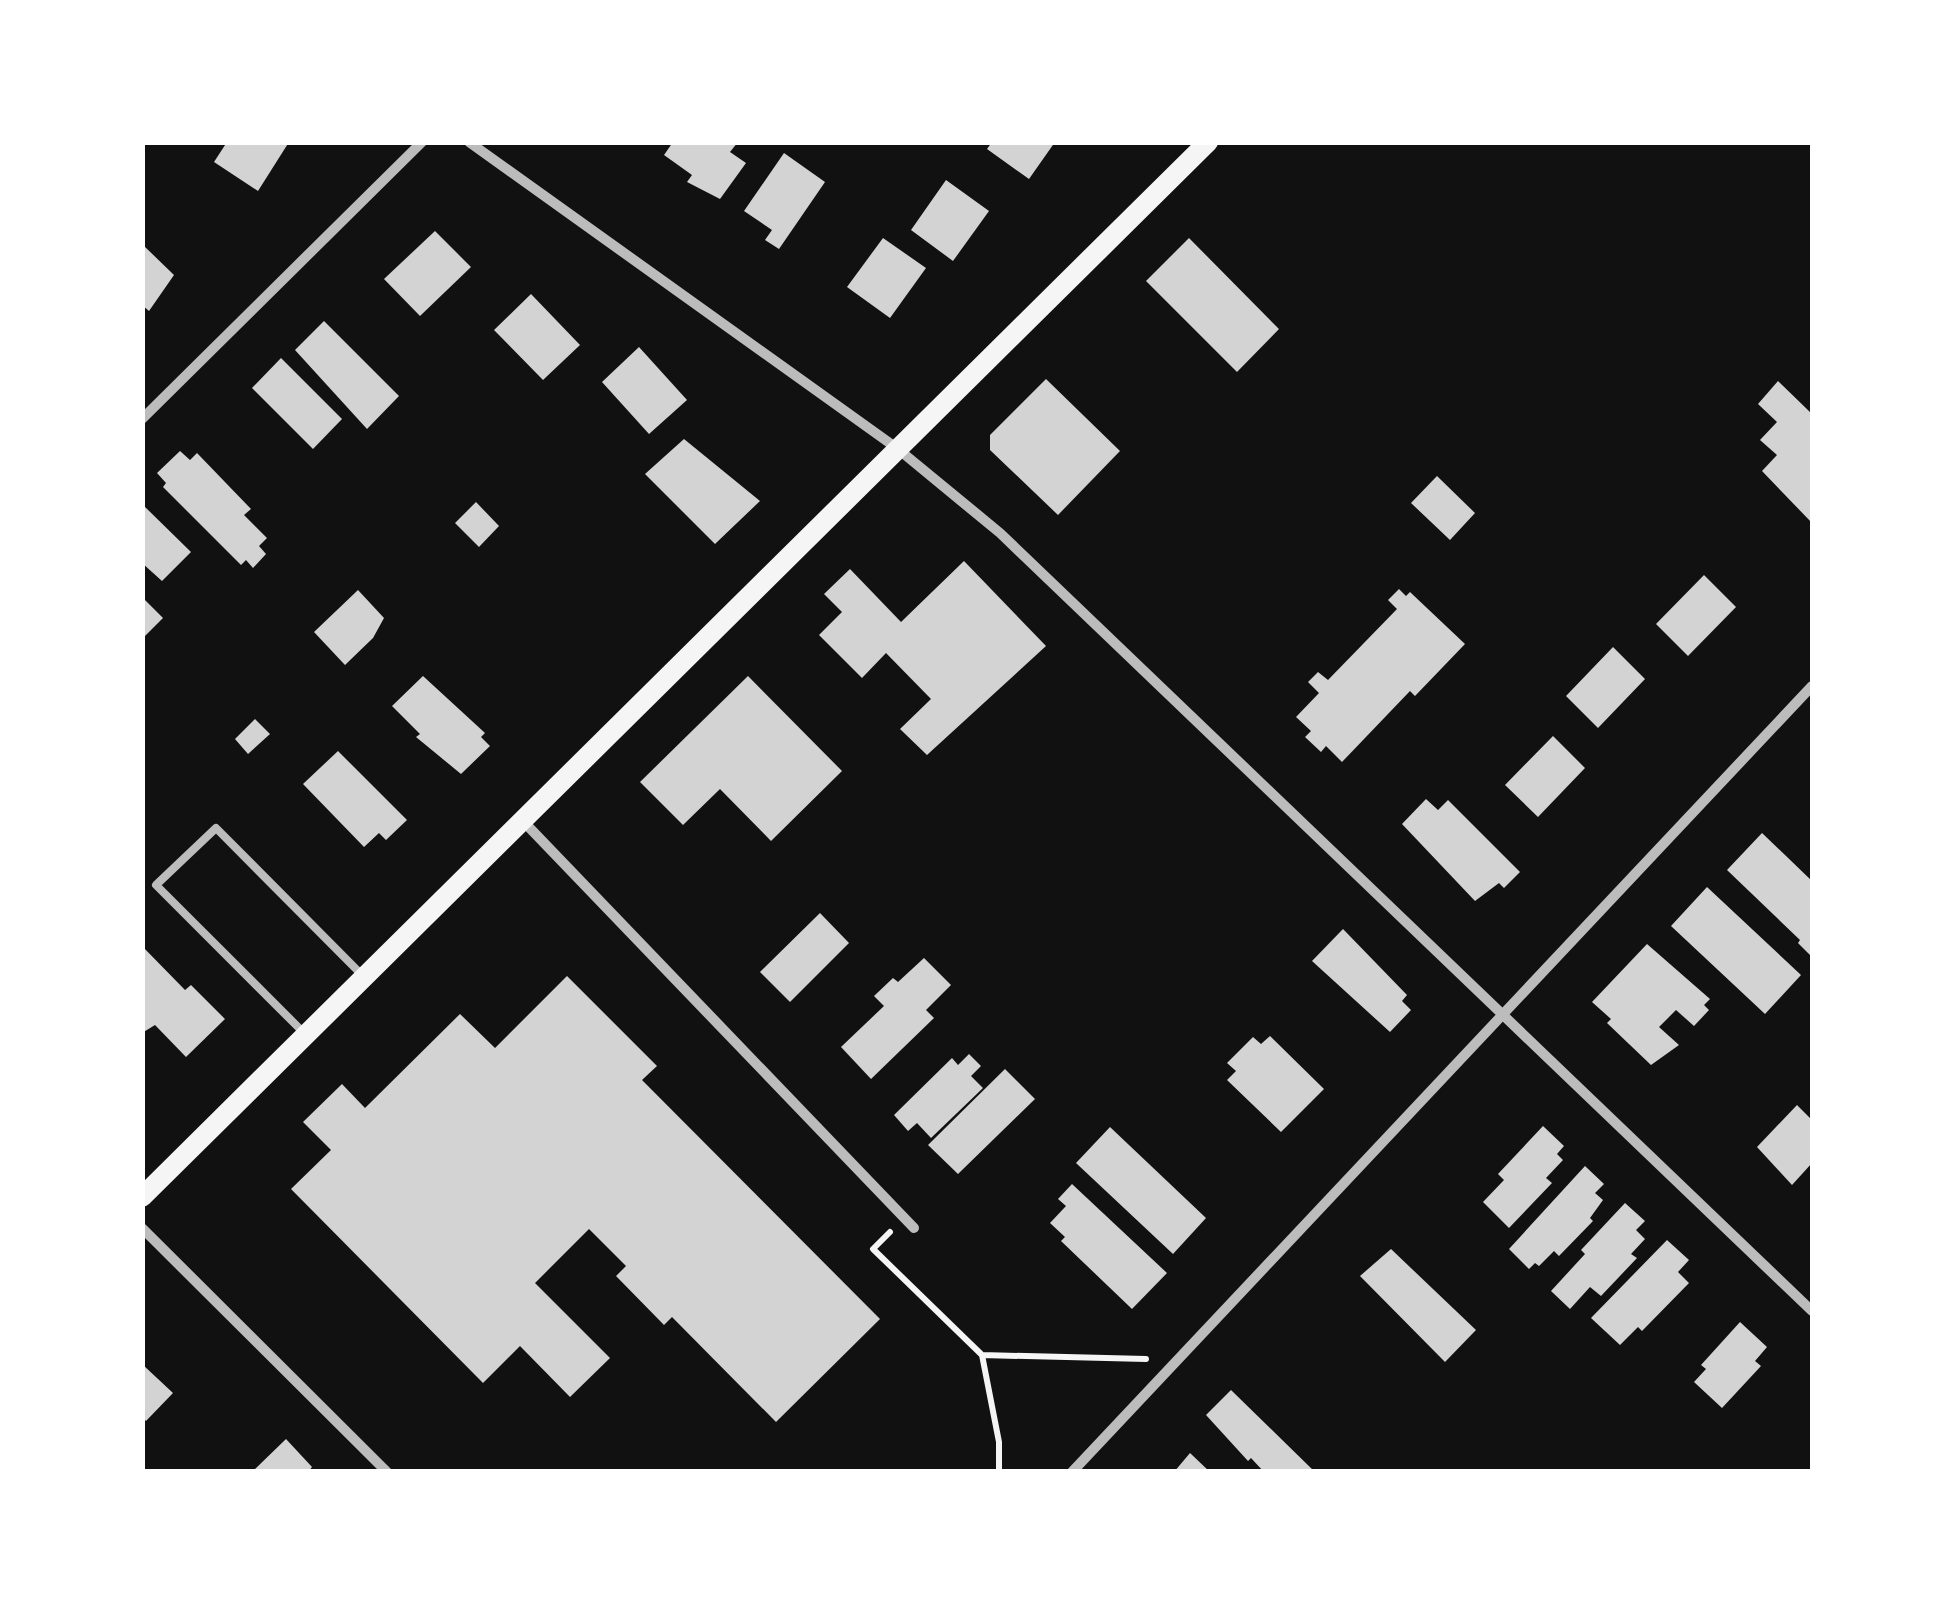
<svg xmlns="http://www.w3.org/2000/svg" width="1955" height="1614" font-family="Manrope,sans-serif">
<style>
.building{fill:#d3d3d3}
.lines{fill:none;stroke-linecap:round;stroke-linejoin:round}
.path{stroke:#f5f5f5;stroke-width:6}
.service{stroke:#bcbcbc;stroke-width:8}
.minor{stroke:#bcbcbc;stroke-width:10}
.secondary{stroke:#f5f5f5;stroke-width:20}
</style>
<rect width="100%" height="100%" fill="#111"/>
<path class="building" d="M 227,142 L 289,142 L 258,191 L 214,162 Z
M 673,142 L 738,142 L 730,152 L 746,163 L 720,199 L 687,182 L 692,175 L 664,155 Z
M 992,142 L 1055,142 L 1029,179 L 987,149 Z
M 784,153 L 825,182 L 779,249 L 765,240 L 772,230 L 744,211 Z
M 946,180 L 989,211 L 953,261 L 911,230 Z
M 435,231 L 471,267 L 420,316 L 384,279 Z
M 883,238 L 926,268 L 890,318 L 847,287 Z
M 1189,238 L 1279,329 L 1237,372 L 1146,281 Z
M 142,244 L 174,275 L 149,311 L 142,305 Z
M 531,294 L 580,345 L 543,380 L 494,330 Z
M 324,321 L 399,396 L 367,429 L 295,350 Z
M 639,347 L 687,400 L 649,434 L 602,382 Z
M 281,358 L 342,419 L 313,449 L 252,388 Z
M 1046,379 L 1120,451 L 1058,515 L 990,450 L 990,435 Z
M 1778,381 L 1812,414 L 1812,523 L 1762,471 L 1777,455 L 1760,440 L 1777,422 L 1758,404 Z
M 684,439 L 760,501 L 715,544 L 645,474 Z
M 180,451 L 190,460 L 197,453 L 251,509 L 244,515 L 267,538 L 259,546 L 266,554 L 253,568 L 246,560 L 241,565 L 163,487 L 166,483 L 157,473 Z
M 1437,476 L 1475,513 L 1450,540 L 1411,503 Z
M 476,502 L 499,526 L 479,547 L 455,523 Z
M 142,504 L 191,552 L 162,581 L 142,563 Z
M 964,561 L 1046,646 L 927,755 L 900,729 L 931,699 L 886,653 L 862,678 L 819,635 L 842,612 L 824,594 L 850,569 L 901,622 Z
M 1704,575 L 1736,607 L 1688,656 L 1656,624 Z
M 1399,589 L 1406,596 L 1410,592 L 1465,644 L 1415,696 L 1410,691 L 1342,762 L 1326,746 L 1321,752 L 1305,737 L 1311,731 L 1296,717 L 1319,693 L 1308,682 L 1318,672 L 1328,680 L 1397,609 L 1388,600 Z
M 358,590 L 384,618 L 373,638 L 345,665 L 314,632 Z
M 142,597 L 163,618 L 142,639 Z
M 1613,647 L 1645,679 L 1598,728 L 1566,696 Z
M 423,676 L 485,733 L 481,737 L 490,746 L 461,774 L 416,737 L 420,734 L 392,706 Z
M 748,676 L 842,771 L 771,841 L 720,789 L 683,825 L 640,782 Z
M 255,719 L 270,734 L 248,754 L 235,739 Z
M 1553,736 L 1585,768 L 1538,817 L 1505,785 Z
M 338,751 L 407,820 L 386,840 L 379,833 L 364,847 L 303,784 Z
M 1426,799 L 1438,810 L 1448,800 L 1520,872 L 1504,888 L 1499,883 L 1475,901 L 1402,824 Z
M 1762,833 L 1812,881 L 1812,957 L 1798,943 L 1800,940 L 1727,870 Z
M 1707,887 L 1801,975 L 1765,1014 L 1671,926 Z
M 820,913 L 849,943 L 790,1002 L 760,972 Z
M 1343,929 L 1407,995 L 1402,1001 L 1411,1010 L 1390,1032 L 1312,961 Z
M 1647,944 L 1710,999 L 1704,1005 L 1709,1010 L 1694,1026 L 1676,1010 L 1659,1027 L 1679,1045 L 1651,1065 L 1607,1023 L 1611,1019 L 1592,1002 Z
M 142,946 L 185,990 L 191,985 L 225,1019 L 186,1057 L 155,1025 L 142,1033 Z
M 924,958 L 951,985 L 926,1010 L 934,1018 L 871,1079 L 841,1047 L 884,1006 L 874,996 L 893,978 L 898,982 Z
M 567,976 L 657,1066 L 642,1080 L 880,1319 L 776,1422 L 672,1317 L 664,1325 L 616,1276 L 626,1266 L 589,1229 L 535,1283 L 610,1358 L 570,1397 L 520,1346 L 483,1383 L 291,1189 L 331,1150 L 303,1122 L 342,1084 L 365,1108 L 460,1014 L 495,1048 Z
M 1270,1036 L 1324,1089 L 1281,1132 L 1227,1080 L 1236,1071 L 1227,1063 L 1253,1037 L 1261,1044 Z
M 969,1054 L 981,1066 L 971,1076 L 983,1088 L 931,1138 L 917,1123 L 908,1131 L 894,1115 L 952,1058 L 958,1065 Z
M 1005,1069 L 1035,1099 L 958,1174 L 928,1145 Z
M 1797,1105 L 1812,1120 L 1812,1163 L 1792,1185 L 1757,1147 Z
M 1543,1126 L 1564,1146 L 1557,1154 L 1563,1160 L 1546,1178 L 1552,1183 L 1509,1228 L 1483,1202 L 1504,1180 L 1498,1174 Z
M 1110,1127 L 1206,1218 L 1173,1254 L 1076,1163 Z
M 1585,1166 L 1604,1184 L 1595,1193 L 1603,1200 L 1590,1218 L 1593,1221 L 1559,1256 L 1554,1251 L 1539,1266 L 1535,1263 L 1529,1269 L 1509,1249 Z
M 1072,1184 L 1167,1273 L 1132,1309 L 1061,1241 L 1065,1237 L 1050,1223 L 1066,1206 L 1058,1199 Z
M 1625,1203 L 1645,1221 L 1636,1230 L 1645,1239 L 1631,1254 L 1637,1258 L 1601,1296 L 1590,1287 L 1570,1309 L 1551,1291 L 1585,1254 L 1581,1250 Z
M 1667,1240 L 1689,1260 L 1678,1272 L 1689,1283 L 1642,1331 L 1638,1327 L 1620,1345 L 1591,1318 Z
M 1391,1249 L 1476,1330 L 1445,1362 L 1360,1276 Z
M 1740,1322 L 1767,1347 L 1755,1361 L 1761,1366 L 1722,1408 L 1694,1382 L 1706,1369 L 1701,1365 Z
M 142,1364 L 173,1393 L 146,1421 L 142,1417 Z
M 1231,1390 L 1315,1472 L 1264,1472 L 1251,1458 L 1248,1461 L 1206,1415 Z
M 286,1439 L 312,1467 L 308,1472 L 252,1472 Z
M 1190,1453 L 1210,1472 L 1174,1472 Z"/>
<g class="lines">
<path class="path" d="M 890,1232 L 873,1249 L 982,1355 L 999,1442 L 999,1472
M 982,1355 L 1146,1359"/>
<path class="service" d="M 306,1035 L 156,885 L 216,828 L 364,977"/>
<path class="minor" d="M 469,142 L 898,449 L 1000,533 L 1812,1311
M 142,419 L 422,142
M 523,821 L 914,1228
M 142,1228 L 387,1472
M 1072,1472 L 1812,686"/>
<path class="secondary" d="M 142,1197 L 1208,142"/>
</g>
<rect width="1955" height="1614" fill="none" stroke="#ffffff" stroke-width="290"/>
</svg>
